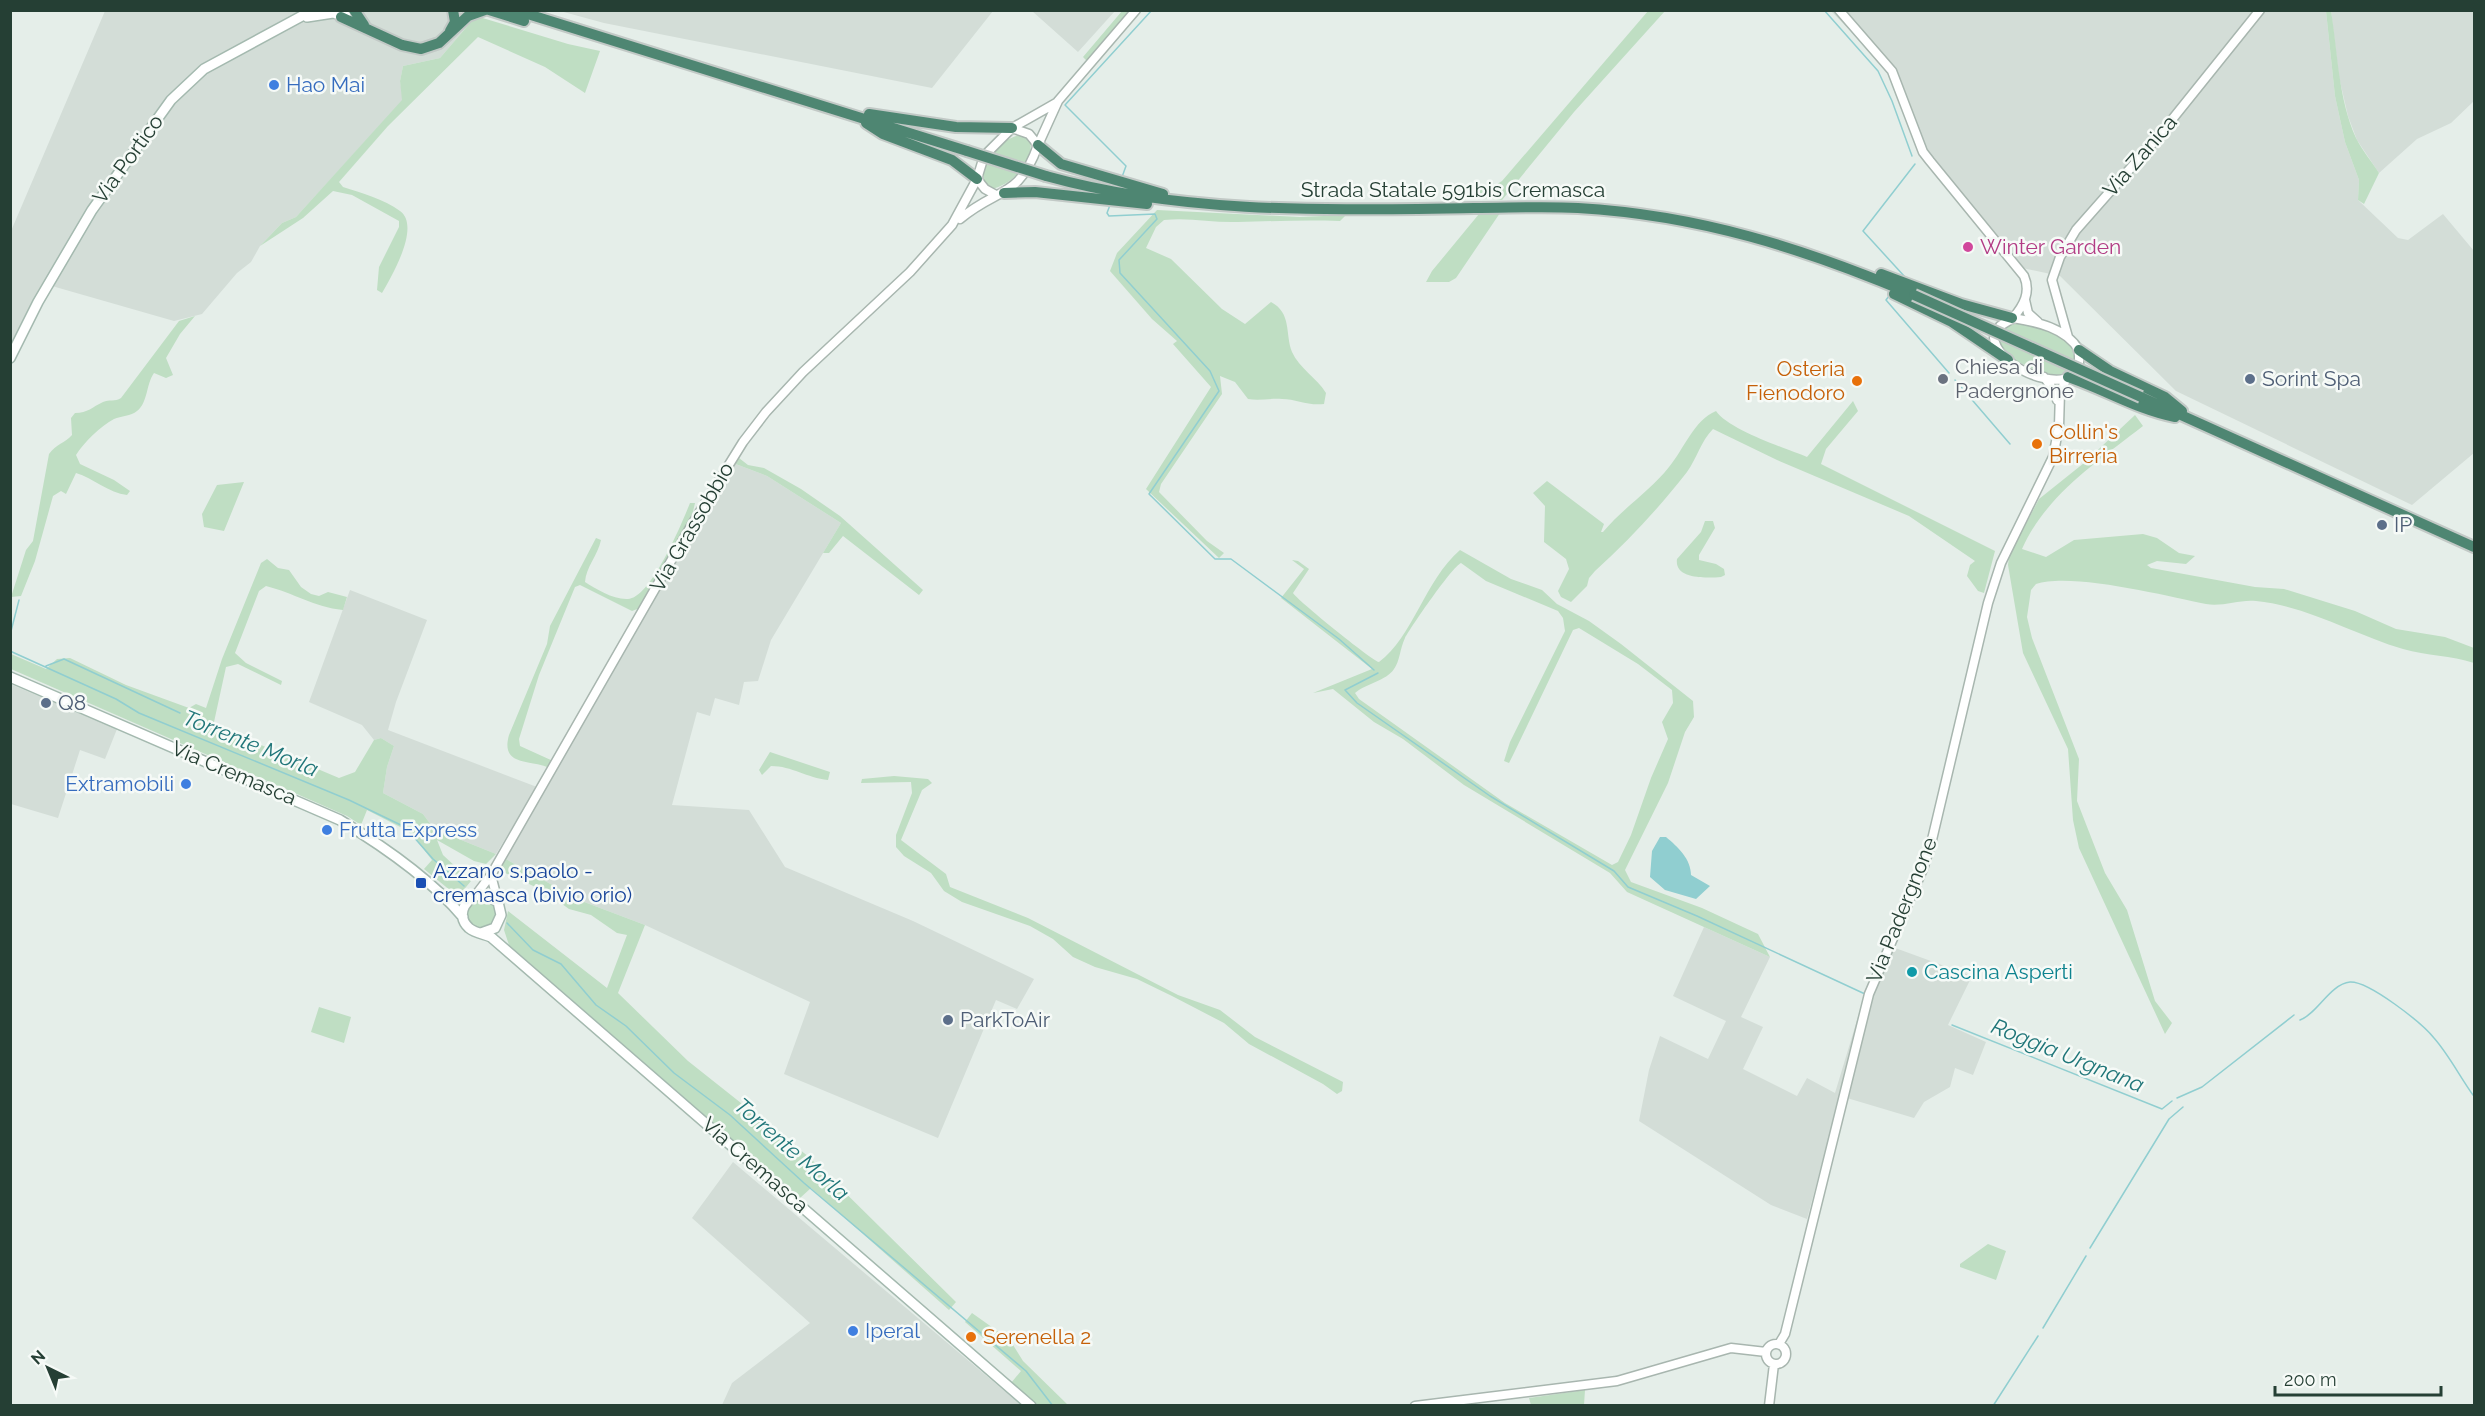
<svg xmlns="http://www.w3.org/2000/svg" width="2485" height="1416" font-family="Raleway,sans-serif">
<style>
.built{fill:#d3ddd7}
.green{fill:#bfdec3;fill-rule:evenodd}
.water{fill:#90ced0}
.lines{fill:none;stroke-linecap:round;stroke-linejoin:round}
.stream{stroke:#90ced0;stroke-width:1.5}
.tertiary-casing{stroke:#a8b6af;stroke-width:11}
.secondary-casing{stroke:#a4b9af;stroke-width:12}
.trunk-casing{stroke:#c2c9c6;stroke-width:14}
.tertiary{stroke:#fff;stroke-width:8}
.secondary{stroke:#fff;stroke-width:9}
.trunk{stroke:#4e8672;stroke-width:10}
.trunk-bridge-casing{stroke:#c2c9c6;stroke-width:14;stroke-linecap:butt}
.trunk-bridge{stroke:#4e8672;stroke-width:10}
.shop-dot{fill:#3f7fe0;stroke:#f6faf7;stroke-width:2}
.hotel-dot{fill:#d1479c;stroke:#f6faf7;stroke-width:2}
.worship-dot{fill:#6b7280;stroke:#f6faf7;stroke-width:2}
.service-dot{fill:#5c6f8a;stroke:#f6faf7;stroke-width:2}
.food-dot{fill:#e8710a;stroke:#f6faf7;stroke-width:2}
.transit-dot{fill:#1a4fb4;stroke:#f6faf7;stroke-width:2}
.culture-dot{fill:#0f9aa8;stroke:#f6faf7;stroke-width:2}
.labels{text-anchor:middle;stroke-width:5;stroke-linejoin:round;paint-order:stroke}
.shop-label{font-size:21px;fill:#366cbe;stroke:#f6faf7;text-anchor:start}
.street-label{font-size:21px;fill:#253f34;stroke:#f6faf7}
.hotel-label{font-size:21px;fill:#b23c85;stroke:#f6faf7;text-anchor:start}
.worship-label{font-size:21px;fill:#5b616d;stroke:#f6faf7;text-anchor:start}
.food-label{font-size:21px;fill:#c56008;stroke:#f6faf7;text-anchor:start}
.service-label{font-size:21px;fill:#4e5e75;stroke:#f6faf7;text-anchor:start}
.transit-label{font-size:21px;fill:#164399;stroke:#f6faf7;text-anchor:start}
.culture-label{font-size:21px;fill:#0d838f;stroke:#f6faf7;text-anchor:start}
.water-label{font-size:22px;font-style:italic;fill:#207679;stroke:#f6faf7}
</style>
<rect width="100%" height="100%" fill="#e5eee9"/>
<path class="built" d="M 105,11 L 488,11 L 476,16 L 440,58 L 403,66 L 400,81 L 403,100 L 296,217 L 282,223 L 260,246 L 251,262 L 237,273 L 202,314 L 174,321 L 45,284 L 10,351 L 11,231 Z
M 560,11 L 993,11 L 932,88 L 604,23 Z
M 1032,11 L 1115,11 L 1078,52 Z
M 1831,11 L 2326,11 L 2335,96 L 2345,142 L 2359,180 L 2358,200 L 2398,238 L 2408,240 L 2443,214 L 2474,251 L 2474,453 L 2412,505 L 2176,391 L 2060,276 L 2013,266 L 1920,154 L 1884,65 Z
M 2331,11 L 2474,11 L 2474,101 L 2451,123 L 2417,139 L 2379,173 L 2357,140 L 2348,116 L 2339,77 Z
M 733,463 L 767,476 L 841,523 L 771,640 L 758,681 L 744,682 L 739,705 L 715,698 L 710,716 L 697,712 L 672,805 L 749,810 L 785,867 L 913,921 L 1034,979 L 1017,1009 L 996,1000 L 938,1138 L 784,1074 L 810,1002 L 645,925 L 579,900 L 504,858 Z
M 350,590 L 427,620 L 396,702 L 388,730 L 537,787 L 496,854 L 434,829 L 423,814 L 383,793 L 387,767 L 394,746 L 381,738 L 374,740 L 362,725 L 309,702 Z
M 10,684 L 117,729 L 105,759 L 80,750 L 58,818 L 11,804 Z
M 1704,927 L 1770,957 L 1741,1017 L 1763,1027 L 1743,1069 L 1797,1096 L 1807,1078 L 1835,1093 L 1864,997 L 1887,945 L 1972,976 L 1948,1025 L 1986,1042 L 1973,1075 L 1955,1068 L 1950,1087 L 1924,1102 L 1914,1118 L 1847,1098 L 1838,1103 L 1807,1219 L 1771,1205 L 1639,1121 L 1649,1070 L 1660,1036 L 1708,1059 L 1726,1021 L 1673,996 Z
M 733,1162 L 1008,1394 L 1021,1405 L 722,1405 L 732,1383 L 810,1323 L 692,1218 Z"/>
<path class="green" d="M 1122,11 L 1134,11 L 1088,62 L 1083,57 Z
M 1648,11 L 1665,11 L 1574,112 L 1502,200 L 1474,197 L 1474,191 L 1494,186 L 1502,181 Z
M 2326,11 L 2331,11 C 2338,53 2338,98 2356,138 C 2362,150 2372,162 2379,173 L 2364,204 L 2358,200 L 2359,180 L 2345,142 L 2335,96 Z
M 476,16 L 568,44 L 600,51 L 585,93 L 545,67 L 478,37 L 388,126 L 339,182 L 343,187 C 361,193 384,199 400,211 C 421,226 392,276 382,293 L 377,290 L 379,267 L 399,227 L 399,221 L 352,195 L 333,191 L 303,218 L 260,246 L 282,223 L 296,217 L 402,100 L 400,81 L 403,66 L 440,58 Z
M 1022,134 L 1031,141 C 1032,163 1012,185 991,189 L 982,180 C 980,157 1002,139 1022,134 Z
M 1157,210 L 1300,217 L 1346,215 L 1340,221 C 1307,220 1272,221 1238,222 C 1213,223 1189,217 1164,220 L 1156,227 L 1146,248 L 1171,259 L 1222,309 L 1245,324 L 1271,302 C 1292,313 1285,334 1292,352 C 1299,368 1317,378 1326,393 L 1324,404 C 1308,406 1296,399 1282,399 C 1270,398 1260,401 1248,399 L 1235,382 L 1220,376 L 1222,394 L 1161,484 L 1159,492 L 1207,541 L 1224,553 L 1219,558 L 1146,489 L 1211,387 L 1173,344 L 1177,341 L 1152,319 L 1110,271 L 1117,253 Z
M 1500,213 L 1456,278 L 1449,282 L 1426,282 L 1432,271 L 1479,214 Z
M 195,316 L 180,334 L 166,358 L 173,375 L 166,378 L 154,373 C 146,384 148,403 137,411 C 131,416 121,416 114,419 C 101,426 84,442 76,455 L 80,464 L 114,480 L 130,491 L 127,495 C 109,493 93,478 76,473 L 66,494 L 61,491 L 53,496 L 35,561 L 21,596 L 11,597 L 26,550 L 33,541 L 49,454 C 56,444 65,443 72,435 L 71,418 L 75,413 C 88,413 92,407 103,402 C 109,399 115,402 121,398 L 179,321 Z
M 2012,321 C 2033,325 2080,332 2076,361 C 2075,367 2070,373 2065,374 C 2050,379 2007,360 1999,346 C 1998,343 1998,336 1997,333 Z
M 1853,401 L 1858,411 L 1826,449 L 1821,464 L 1995,551 L 1984,593 L 1978,591 L 1967,576 L 1970,565 L 1975,561 L 1909,516 L 1777,460 L 1713,429 C 1701,441 1697,458 1687,472 C 1659,508 1629,540 1595,571 L 1589,578 L 1587,586 L 1571,602 L 1561,597 L 1558,591 L 1569,569 L 1566,559 L 1544,542 L 1545,506 L 1533,493 L 1547,481 L 1604,524 L 1601,532 L 1603,532 C 1623,508 1650,491 1669,467 C 1684,449 1694,420 1716,411 C 1729,430 1785,448 1807,457 Z
M 2135,415 L 2143,426 C 2097,462 2046,495 2022,549 L 2046,557 L 2074,540 L 2143,534 L 2157,538 L 2179,553 L 2195,556 L 2186,564 L 2157,561 L 2147,565 L 2151,568 L 2255,587 L 2284,589 L 2355,611 L 2396,629 L 2445,637 L 2474,648 L 2474,663 C 2451,655 2427,656 2403,649 C 2355,635 2307,606 2256,601 C 2240,599 2223,607 2206,604 C 2167,596 2071,572 2036,584 L 2031,590 L 2027,617 L 2032,638 L 2079,759 L 2077,801 L 2105,873 L 2127,910 L 2155,1001 L 2172,1023 L 2165,1034 L 2079,848 L 2073,820 L 2068,749 L 2023,653 L 2008,565 L 2009,556 L 2039,499 L 2084,463 Z
M 739,458 L 748,465 L 764,468 L 801,489 L 840,516 L 923,590 L 919,595 L 843,536 L 829,553 L 823,553 L 841,523 L 767,476 L 733,463 Z
M 244,482 L 224,531 L 204,527 L 202,514 L 217,485 Z
M 690,503 L 695,503 L 692,516 L 640,608 L 632,611 L 580,585 L 575,587 L 539,675 L 519,739 L 520,746 L 553,761 L 549,768 C 531,759 500,767 509,735 L 547,644 L 550,626 L 596,538 L 601,540 C 598,555 586,567 585,582 C 596,589 614,600 628,599 C 651,598 682,523 690,503 Z
M 1705,521 L 1713,521 L 1715,528 L 1699,555 L 1699,560 L 1716,564 L 1724,569 L 1725,575 L 1721,577 C 1707,578 1674,580 1677,559 L 1701,532 Z
M 1460,550 L 1511,579 L 1542,590 L 1557,604 L 1589,621 L 1621,644 L 1693,701 L 1694,717 L 1685,732 L 1668,783 L 1625,870 L 1631,882 L 1702,908 L 1758,934 L 1770,957 L 1627,892 L 1610,873 L 1464,785 L 1403,739 L 1374,722 L 1333,689 L 1313,693 L 1372,669 L 1281,598 L 1304,569 L 1292,560 L 1298,561 L 1309,569 L 1293,593 C 1296,599 1371,660 1379,662 C 1413,637 1425,580 1460,550 ZM 1461,563 L 1486,581 L 1558,611 L 1563,618 L 1565,631 L 1510,742 L 1504,761 L 1509,763 L 1514,753 L 1573,630 L 1579,628 L 1638,664 L 1672,690 L 1673,703 L 1662,722 L 1668,739 L 1651,778 L 1631,835 L 1618,862 L 1612,865 L 1505,803 L 1359,699 L 1355,693 C 1367,683 1386,681 1394,669 C 1400,661 1400,648 1405,638 C 1411,627 1452,567 1461,563 Z
M 267,559 L 278,568 L 289,570 L 301,587 L 311,594 L 319,596 L 328,592 L 347,597 L 343,610 C 314,607 294,593 266,586 L 259,591 L 235,653 L 246,663 L 282,681 L 281,685 L 238,664 L 226,667 L 214,722 L 223,729 L 339,778 L 355,772 L 374,740 L 381,738 L 394,746 L 387,767 L 383,793 L 423,814 L 434,829 L 496,854 L 486,864 L 474,861 L 437,840 L 443,855 L 471,881 L 462,892 L 451,891 L 424,869 L 432,860 L 410,832 L 367,810 L 361,825 L 347,816 L 11,669 L 11,654 L 46,669 L 57,659 L 70,658 L 126,685 L 189,708 L 196,704 L 206,708 L 222,659 L 261,563 Z
M 770,752 L 830,772 L 828,780 C 807,778 792,766 771,766 L 762,775 L 759,770 Z
M 894,776 L 928,779 L 932,783 L 922,790 L 901,840 L 946,874 L 950,887 L 1028,918 L 1178,995 L 1220,1010 L 1255,1037 L 1343,1082 L 1342,1091 L 1337,1094 L 1323,1084 L 1249,1044 L 1224,1023 L 1172,996 L 1137,979 L 1095,967 L 1073,957 L 1053,939 L 1030,926 L 962,902 L 944,891 L 931,873 L 904,856 L 896,847 L 896,835 L 912,793 L 911,782 L 861,783 L 862,779 Z
M 504,858 L 579,900 L 645,925 L 618,993 L 688,1061 L 809,1157 L 956,1302 L 949,1310 L 811,1188 L 800,1198 L 509,945 L 504,930 L 508,911 L 607,988 L 627,935 L 617,933 L 591,915 L 569,909 L 544,891 L 501,871 Z
M467 914a15 15 0 1 1 30 0a15 15 0 1 1-30 0Z
M 319,1007 L 351,1017 L 344,1043 L 311,1032 Z
M 1988,1244 L 2006,1251 L 1996,1280 L 1960,1267 L 1960,1264 Z
M 972,1313 L 1010,1340 L 1023,1361 L 1068,1405 L 1038,1405 L 1011,1383 L 1021,1371 L 965,1322 Z
M 1585,1390 L 1584,1405 L 1531,1405 L 1529,1398 Z"/>
<path class="water" d="M 1660,837 L 1666,837 C 1678,847 1691,859 1691,875 L 1710,886 L 1696,899 L 1665,890 L 1650,877 L 1652,851 Z"/>
<g class="lines">
<path class="stream" d="M 1824,10 L 1878,71 L 1892,101 L 1912,156
M 1122,177 L 1126,166 L 1065,105 L 1152,10
M 1110,205 L 1107,213 L 1109,216 L 1155,214 L 1157,219 L 1119,260 L 1120,273 L 1210,371 L 1219,391 L 1149,494 L 1215,559 L 1231,559 L 1339,639 L 1374,670
M 1905,277 L 1863,231 L 1915,164
M 1889,296 L 1886,300 L 1949,373
M 1955,380 L 2010,444
M 10,635 L 19,600
M 10,651 L 116,699 L 139,713 L 349,800 L 405,827 L 433,859 L 464,886
M 46,666 L 64,659 L 180,713
M 1378,673 L 1345,690 L 1357,703 L 1490,796 L 1614,871 L 1628,887 L 1697,916 L 1865,994
M 507,923 L 533,950 L 561,964 L 596,1005 L 626,1026 L 674,1073 L 730,1115 L 804,1183 L 1026,1371 L 1053,1406
M 2300,1020 C 2317,1014 2330,984 2350,982 C 2369,981 2422,1023 2434,1038 C 2449,1055 2460,1077 2473,1095
M 1952,1025 L 2162,1109 L 2172,1101
M 2177,1098 L 2202,1087 L 2294,1015
M 2090,1248 L 2169,1119 L 2183,1107
M 2043,1328 L 2086,1256
M 1993,1406 L 2038,1336"/>
<g class="tertiary-casing">
<path id="tertiary" d="M 1839,10 L 1892,71 L 1923,152 L 1930,161 L 2024,276 C 2031,292 2024,305 2013,318
M 1012,128 L 1056,103
M 1038,145 L 1058,101 L 1136,10
M 960,219 C 998,187 1019,199 1038,145 L 1029,134 L 1012,128 L 984,156 L 977,179 L 985,189 L 996,195
M 2025,300 L 2028,313 L 2038,322
M 2013,318 C 2037,322 2066,328 2079,350 L 2079,367 C 2075,372 2071,377 2064,379 C 2041,384 1997,363 1994,338 L 2000,326 Z
M 2068,337 L 2052,280 L 2060,257 L 2076,230 L 2158,137 L 2260,10
M 2044,377 L 2055,392 L 2057,400
M 491,875 L 498,902
M 475,896 L 491,875 L 691,526 L 743,442 L 766,412 L 803,372 L 910,272 L 952,225 L 977,179
M 1779,1344 L 1785,1334 L 1869,994 L 1923,869 L 1931,844 L 1988,603 L 2001,563 L 2053,457 L 2059,426 L 2060,392 L 2067,378
M1766 1354a10 10 0 1 1 20 0a10 10 0 1 1-20 0Z
M 1415,1406 L 1617,1381 L 1731,1348 L 1766,1352
M 1769,1406 L 1774,1364"/>
</g>
<g class="secondary-casing">
<path id="secondary" d="M 307,17 L 333,13 L 346,16
M 10,358 L 38,302 L 92,210 L 171,100 L 204,69 L 313,10
M 10,677 L 340,820 C 383,846 430,878 463,917
M 481,933 L 495,928 L 501,915 L 498,902 L 484,894 C 467,895 454,914 469,928 C 475,933 484,934 491,937 L 1031,1406"/>
</g>
<g class="trunk-casing">
<path id="trunk" d="M 354,10 L 364,25
M 489,10 L 524,21
M 515,10 L 967,151
M 341,17 L 402,45 L 421,49 L 439,43 L 468,16 L 485,10
M 450,31 L 455,22 L 453,10
M 869,114 L 956,127 L 1012,128
M 866,123 L 883,134 L 952,160 L 977,179
M 1038,145 L 1061,164 L 1163,194
M 1046,176 C 1186,215 1331,210 1474,208 C 1509,208 1543,206 1578,208 C 1699,215 1803,248 1914,295
M 1004,193 L 1035,192 L 1147,204
M 1881,274 L 1961,304 L 2012,318
M 1894,294 L 1952,322 L 2008,360
M 2079,350 L 2110,371 L 2165,397 L 2182,411
M 2068,377 C 2104,389 2138,410 2175,417
M 2141,397 L 2474,547"/>
</g>
<use href="#tertiary" class="tertiary"/>
<use href="#secondary" class="secondary"/>
<use href="#trunk" class="trunk"/>
<g class="trunk-bridge-casing">
<path id="trunk-bridge" d="M 967,151 L 1046,176
M 1914,295 L 2141,397"/>
</g>
<use href="#trunk-bridge" class="trunk-bridge"/>
</g>
<g class="shop-dot">
<circle cx="274" cy="85" r="6"/>
<circle cx="186" cy="784" r="6"/>
<circle cx="327" cy="830" r="6"/>
<circle cx="853" cy="1331" r="6"/>
</g>
<circle class="hotel-dot" cx="1968" cy="247" r="6"/>
<circle class="worship-dot" cx="1943" cy="379" r="6"/>
<g class="service-dot">
<circle cx="2250" cy="379" r="6"/>
<circle cx="2382" cy="525" r="6"/>
<circle cx="46" cy="703" r="6"/>
<circle cx="948" cy="1020" r="6"/>
</g>
<g class="food-dot">
<circle cx="1857" cy="381" r="6"/>
<circle cx="2037" cy="444" r="6"/>
<circle cx="971" cy="1337" r="6"/>
</g>
<rect class="transit-dot" x="415" y="877" width="12" height="12" rx="3"/>
<circle class="culture-dot" cx="1912" cy="972" r="6"/>
<g class="labels">
<g class="shop-label">
<text x="286" y="92">Hao Mai</text>
<text x="174" y="791" text-anchor="end">Extramobili</text>
<text x="339" y="837">Frutta Express</text>
<text x="865" y="1338">Iperal</text>
</g>
<g class="street-label">
<text transform="translate(2140 156) rotate(-49)" y="7">Via Zanica</text>
<text transform="translate(128 159) rotate(-54)" y="7">Via Portico</text>
<text x="1453" y="197">Strada Statale 591bis Cremasca</text>
<text transform="translate(692 527) rotate(-60)" y="7">Via Grassobbio</text>
<text transform="translate(234 773) rotate(23)" y="7">Via Cremasca</text>
<text transform="translate(1902 910) rotate(-68)" y="7">Via Padergnone</text>
<text transform="translate(755 1165) rotate(41)" y="7">Via Cremasca</text>
</g>
<g class="hotel-label">
<text x="1980" y="254">Winter Garden</text>
</g>
<g class="worship-label">
<text x="1955" y="374">Chiesa di<tspan x="1955" dy="24">Padergnone</tspan></text>
</g>
<g class="food-label">
<text x="1845" y="376" text-anchor="end">Osteria<tspan x="1845" dy="24">Fienodoro</tspan></text>
<text x="2049" y="439">Collin's<tspan x="2049" dy="24">Birreria</tspan></text>
<text x="983" y="1344">Serenella 2</text>
</g>
<g class="service-label">
<text x="2262" y="386">Sorint Spa</text>
<text x="2394" y="532">IP</text>
<text x="58" y="710">Q8</text>
<text x="960" y="1027">ParkToAir</text>
</g>
<g class="transit-label">
<text x="433" y="878">Azzano s.paolo -<tspan x="433" dy="24">cremasca (bivio orio)</tspan></text>
</g>
<g class="culture-label">
<text x="1924" y="979">Cascina Asperti</text>
</g>
<g class="water-label">
<text transform="translate(251 743) rotate(22)" y="8">Torrente Morla</text>
<text transform="translate(2068 1055) rotate(22)" y="8">Roggia Urgnana</text>
<text transform="translate(792 1149) rotate(41)" y="8">Torrente Morla</text>
</g>
</g>
<rect width="2485" height="1416" fill="none" stroke="#253f34" stroke-width="24"/>
<g transform="translate(48 1368) rotate(317)" stroke="#f6faf7" stroke-width="4.5" paint-order="stroke">
<path d="M0-4.5L10 22L0 15L-10 22Z" fill="#253f34"/>
<text y="-9" font-size="16" font-weight="bold" text-anchor="middle" fill="#253f34">N</text>
</g>
<path d="M2275 1386v9h166v-9" fill="none" stroke="#253f34" stroke-width="3"/>
<text x="2284" y="1386" font-size="18" fill="#253f34" stroke="#f6faf7" stroke-width="4.5" paint-order="stroke">200 m</text>
</svg>
